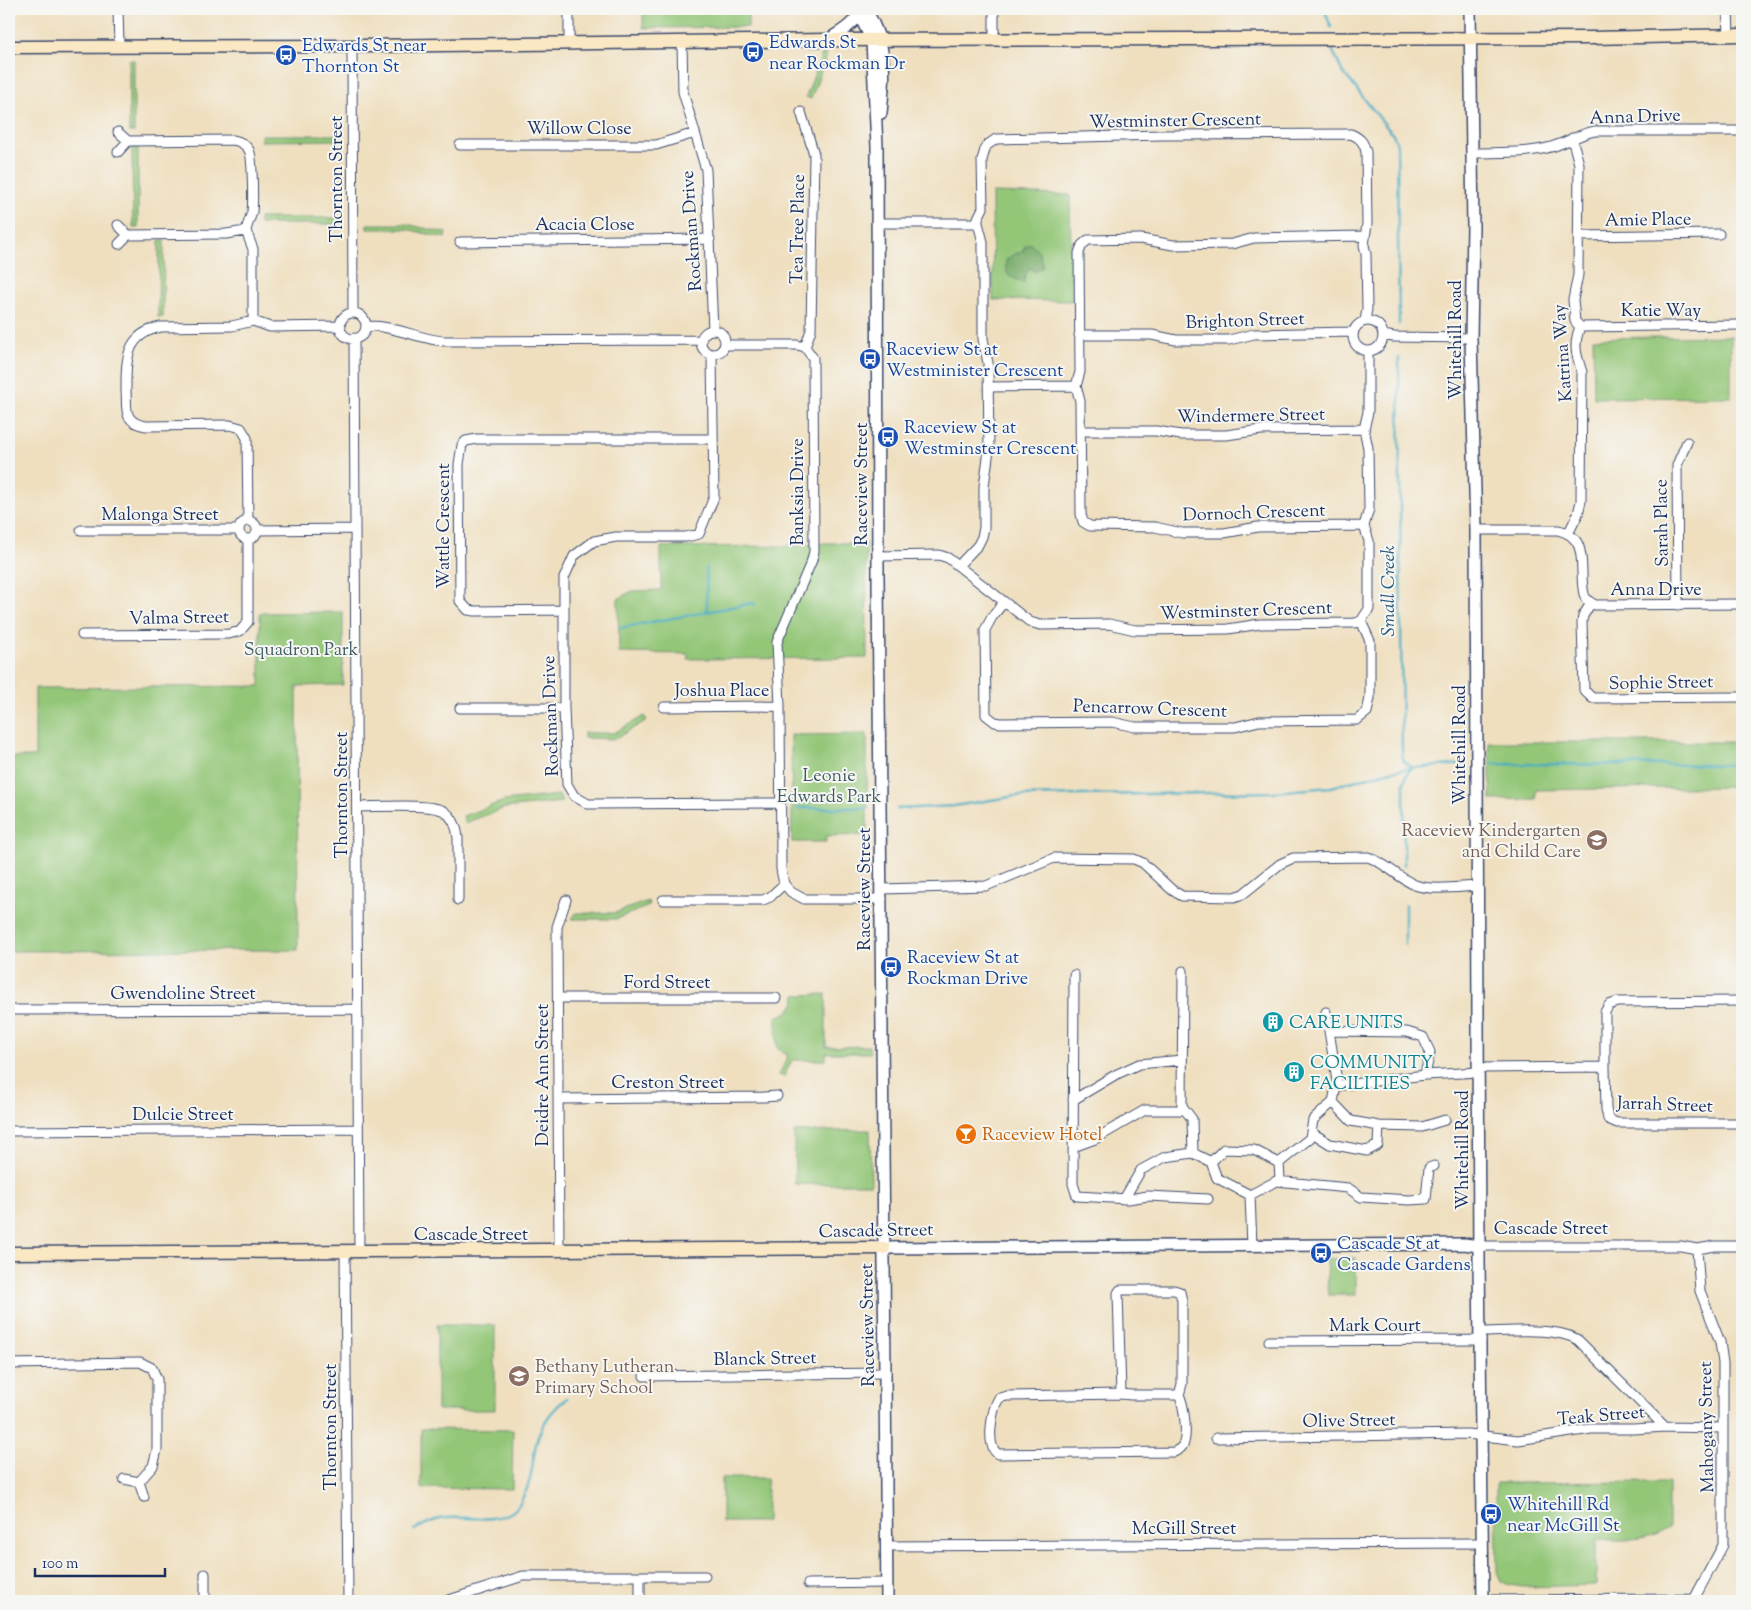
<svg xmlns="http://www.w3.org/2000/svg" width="1751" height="1610" font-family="'Sorts Mill Goudy',serif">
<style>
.green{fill:#93c677;stroke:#577a6a}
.forest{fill:#76ab68;stroke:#486d63}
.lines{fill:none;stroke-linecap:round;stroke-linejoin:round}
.stream{stroke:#42aac1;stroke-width:2.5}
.minor-casing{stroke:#3b496d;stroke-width:11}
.tertiary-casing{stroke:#3b496d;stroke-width:14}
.secondary-casing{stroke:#3b496d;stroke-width:15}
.minor{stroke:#fff;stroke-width:9}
.tertiary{stroke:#fff;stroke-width:11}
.secondary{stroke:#fae7c3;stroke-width:12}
.labels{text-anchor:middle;stroke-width:4;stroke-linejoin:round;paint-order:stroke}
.transit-label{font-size:18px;fill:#164399;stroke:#f6f6f2;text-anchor:start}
.street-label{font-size:18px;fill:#1b2f5e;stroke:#f6f6f2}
.park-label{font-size:18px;fill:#3f5c66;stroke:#f6f6f2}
.education-label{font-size:18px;fill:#785e54;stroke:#f6f6f2;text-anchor:end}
.culture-label{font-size:18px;fill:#0d838f;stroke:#f6f6f2;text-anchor:start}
.food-label{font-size:18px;fill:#c56008;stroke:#f6f6f2;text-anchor:start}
.water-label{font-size:19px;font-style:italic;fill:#295a81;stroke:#f6f6f2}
</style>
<rect width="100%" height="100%" fill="#f6f6f2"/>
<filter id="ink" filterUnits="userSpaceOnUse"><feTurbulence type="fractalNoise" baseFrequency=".02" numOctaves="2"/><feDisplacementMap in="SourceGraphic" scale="10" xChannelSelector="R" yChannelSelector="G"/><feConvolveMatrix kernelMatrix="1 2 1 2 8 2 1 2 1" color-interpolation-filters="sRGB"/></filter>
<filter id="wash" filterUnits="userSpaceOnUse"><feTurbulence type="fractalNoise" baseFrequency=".0096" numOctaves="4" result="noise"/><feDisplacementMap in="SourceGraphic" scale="20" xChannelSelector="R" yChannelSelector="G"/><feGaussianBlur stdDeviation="1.12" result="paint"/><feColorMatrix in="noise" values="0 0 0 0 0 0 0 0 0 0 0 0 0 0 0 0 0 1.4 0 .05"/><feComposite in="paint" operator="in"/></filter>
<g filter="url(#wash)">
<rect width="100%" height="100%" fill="#efdfbf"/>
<path class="green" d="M 643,9 L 748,9 L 748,27 L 643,28 Z
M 822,54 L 827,54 L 811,99 L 806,97 Z
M 129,60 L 134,60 L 134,132 L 129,132 Z
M 261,135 L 339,135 L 339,140 L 261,141 Z
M 138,146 L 138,228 L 133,228 L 132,147 Z
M 992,193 L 1070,195 L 1072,301 L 993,300 Z
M 259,218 L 340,218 L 340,224 L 259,224 Z
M 367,224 L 406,224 L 446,233 L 445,238 L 406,229 L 367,229 Z
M 159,240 L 164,240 L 163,317 L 158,317 Z
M 1731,336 L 1731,397 L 1594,398 L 1593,338 Z
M 826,543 L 866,543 L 867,658 L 688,659 L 688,654 L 619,653 L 618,599 L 632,591 L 661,590 L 661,547 L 795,546 Z
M 343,612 L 343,685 L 297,686 L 298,950 L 9,951 L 9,757 L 35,757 L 35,688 L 260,686 L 260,613 Z
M 644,716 L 647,720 L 615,739 L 584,738 L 584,733 L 614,733 Z
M 867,734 L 867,835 L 826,836 L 826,842 L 792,842 L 791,735 Z
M 1742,742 L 1742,787 L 1536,790 L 1536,799 L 1491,800 L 1489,742 Z
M 559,795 L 562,802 L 505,808 L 465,823 L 463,816 L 504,801 Z
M 648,901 L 649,906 L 616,919 L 572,919 L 576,913 L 615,913 Z
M 826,994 L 826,1047 L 869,1046 L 870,1053 L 826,1053 L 826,1060 L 792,1060 L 784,1077 L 779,1075 L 788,1056 L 777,1048 L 776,1017 C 788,1014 795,1007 796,995 Z
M 870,1130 L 871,1184 L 795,1184 L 794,1132 Z
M 1356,1258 L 1356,1295 L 1328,1295 L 1327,1259 Z
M 437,1325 L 495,1325 L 495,1410 L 437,1410 Z
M 421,1429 L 513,1430 L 512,1489 L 421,1488 Z
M 722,1478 L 767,1478 L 767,1522 L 722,1522 Z
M 1668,1482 L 1668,1528 C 1645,1544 1623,1539 1596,1540 L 1596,1585 L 1523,1587 L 1509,1585 L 1501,1581 L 1497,1572 L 1496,1483 Z"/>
<path class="forest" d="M 1030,243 L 1039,251 L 1043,267 L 1034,272 L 1030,267 L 1026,274 L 1023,283 L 1009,276 L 1006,270 L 1006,260 L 1014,254 L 1022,252 L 1025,246 Z"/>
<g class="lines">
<path class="stream" d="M 1324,9 L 1331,27
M 1332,49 L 1342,71 L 1394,136 L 1397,144 L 1399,324
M 1399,358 L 1402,755 L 1404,761 L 1412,768 L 1464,764
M 706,568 L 707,611
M 620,628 L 753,603 L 755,605
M 1493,764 L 1742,765
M 797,808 L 869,808
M 897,809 L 954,806 L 1016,796 L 1274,792 L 1331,787 L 1391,771 L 1412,768
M 1404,865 L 1404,783 L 1408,772 L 1411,769
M 1405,905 L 1405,945
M 414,1530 C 422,1526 431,1521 439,1519 C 463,1514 488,1525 512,1512 C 517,1509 520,1503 523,1497 C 535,1476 531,1455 539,1434 C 545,1419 554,1408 567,1398"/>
</g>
</g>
<g filter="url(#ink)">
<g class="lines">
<g class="minor-casing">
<path id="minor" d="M 118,9 L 119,46
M 569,9 L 569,44
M 994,9 L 994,40
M 1728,9 L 1729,36
M 682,42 L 683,92 L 706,170 L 713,330
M 352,46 L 353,313
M 801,112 L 814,154 L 811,330 L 805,347
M 118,132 L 128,141 L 118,152
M 128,141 L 233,140 C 239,141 245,144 249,150 C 253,157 253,203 252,212 C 250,219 247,225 246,231
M 460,145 L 656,145 L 695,133
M 1472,153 C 1499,152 1525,154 1551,147 C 1566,143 1579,134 1595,131 L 1742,131
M 877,223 L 978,223 L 978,218 L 983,208 L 982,160 L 986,146 L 996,139 L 1162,135 L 1351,134 C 1360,138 1364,142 1366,152 L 1367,224 L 1364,245 L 1366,254 L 1367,309 L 1365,321
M 118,225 L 128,235 L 119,244
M 246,231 L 253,249 L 253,321
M 128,235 L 226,234 L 246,231
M 1578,236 L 1719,234
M 460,242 L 710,239
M340 326a13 13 0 1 1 26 0a13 13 0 1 1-26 0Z
M1353 336a15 15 0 1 1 30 0a15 15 0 1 1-30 0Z
M 366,327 C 383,322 422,340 444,341 L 701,340
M 1580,327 L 1742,325
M701 342a12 12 0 1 1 24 0a12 12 0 1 1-24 0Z
M 1079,335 L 1152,335 L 1176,340 L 1229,340 L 1254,334 L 1353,332
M 1383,335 L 1394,337 L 1471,338
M 354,338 L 359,1252
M 725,345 L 797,345 L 805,347 L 813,358 L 814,551 L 812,560 L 777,642 L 780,706 L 781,869 L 784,884 L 791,892 L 804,899 L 882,899
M 712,355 L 714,497 L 699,534 L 686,537 L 616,537 L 594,541 L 574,556 L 564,578 L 564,708 L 567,784 L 574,796 L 588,804 L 780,803
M 989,387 L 1076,386
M 1080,431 L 1156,431 L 1181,435 L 1226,435 L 1261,430 L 1364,429
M 248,520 L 247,438 L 241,428 L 230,425 L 146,426 C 139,425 133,423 129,417 C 125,410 127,399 126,391 C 126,361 125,334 161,327 L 232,326 L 253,321 L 270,327 L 341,326
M239 530a9 9 0 1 1 18 0a9 9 0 1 1-18 0Z
M 1364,526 L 1258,527 L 1224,533 L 1182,533 L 1155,527 L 1090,526 L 1083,522 L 1081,514 L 1080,401 L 1076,386 L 1080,372 L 1079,253 L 1082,245 L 1088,240 L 1141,239 L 1173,245 L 1232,244 L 1254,238 L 1364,236
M 81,530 L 239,530
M 258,530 L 355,529
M 1476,530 L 1558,530 C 1591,537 1578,571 1584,594 L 1586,599 L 1595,605 L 1742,604
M 1568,534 L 1578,514 L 1581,501 L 1582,372 C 1576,354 1573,345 1580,327 L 1575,321 L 1573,300 L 1578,275 L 1579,164 L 1572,138
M 878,556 L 939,555 L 948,558 L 1030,622 L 1040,625 L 1109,624 L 1135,630 L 1228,629 L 1260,624 L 1355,623 L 1361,621 L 1369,609 L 1369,541 L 1364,526 L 1369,509 L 1368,448 L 1364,429 L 1368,412 L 1368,351
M 958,566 L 978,545 L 982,537 L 984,528 L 984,486 L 989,450 L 988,363 L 983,339 L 983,242 L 978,223
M 1004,602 L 992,617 L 985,630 L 986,715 L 995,722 L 1001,723 L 1112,722 L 1135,727 L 1235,727 L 1259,721 L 1357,720 L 1367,712 L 1370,698 L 1370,641 L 1361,621
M 1591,603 L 1583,616 L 1582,622 L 1584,690 L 1592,698 L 1742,697
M 1678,605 L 1677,465 L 1687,442
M 564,610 L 475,611 L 468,610 L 460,601 L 459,464 L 462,445 L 466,441 L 477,439 L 713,439
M 82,635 L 229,634 L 240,631 L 248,622 L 248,539
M 664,707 L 780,706
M 460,708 L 564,708
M 357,807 C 376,807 430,803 444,811 C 453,817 457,828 458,838 L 458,900
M 882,889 L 986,886 L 1054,858 L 1134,859 L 1143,863 L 1172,890 L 1182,896 L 1234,897 L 1243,894 L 1280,864 L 1293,858 L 1368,857 C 1386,863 1398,878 1415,885 C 1431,891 1460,887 1478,886
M 663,900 L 763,900 L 770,897 L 784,884
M 1183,971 L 1182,1106 L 1192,1119 L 1193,1153 L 1211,1162
M 1074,975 L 1073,1184 L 1077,1196 L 1128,1199 L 1148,1196 L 1208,1199
M 558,998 L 776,998
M 9,1010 L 357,1009
M 1329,1031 L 1407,1032 L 1423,1037 L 1430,1052 L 1425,1075
M 1605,1067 L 1606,1109 L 1608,1119 L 1617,1123 L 1742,1123
M 1479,1068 L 1605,1067 L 1605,1012 L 1609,1005 L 1618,1002 L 1742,1001
M 1336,1086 L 1425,1075 L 1479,1072
M 559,1099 L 764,1097 L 777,1096
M 1073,1100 L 1115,1075 L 1139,1064 L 1182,1060
M 1333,1102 L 1351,1121 L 1379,1126 L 1422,1127 L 1445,1120
M 9,1131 L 358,1129
M 1311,1132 L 1330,1144 L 1367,1151 L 1378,1145 L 1379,1126
M 1073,1147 L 1095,1139 L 1145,1110 L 1185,1110
M 1279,1163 L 1310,1138 L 1313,1120 L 1333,1102 L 1337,1081 L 1326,1012
M 1276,1181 L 1348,1188 L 1361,1197 L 1409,1200 L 1426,1199 L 1429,1168 L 1434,1166
M 1250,1195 L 1280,1179 L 1279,1163 L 1254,1150 L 1224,1149 L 1211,1162 L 1217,1178 L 1250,1195 L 1252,1246
M 1124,1199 L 1141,1170 L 1165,1157 L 1193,1153
M 1479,1246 L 1681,1246 L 1697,1249 L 1715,1246 L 1742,1246
M 559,1251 L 557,927 L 566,900
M 345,1252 L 348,1601
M 1480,1332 C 1506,1332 1556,1326 1578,1340 L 1665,1427
M 1269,1341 L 1481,1340
M 9,1364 L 140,1362 L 152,1368 L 157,1379 L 157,1450 L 153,1466 L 139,1482
M 644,1376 L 886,1373
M 1121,1394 L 1131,1395 L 1179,1395 C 1184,1404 1188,1435 1183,1445 C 1181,1449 1178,1450 1174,1452 L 998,1454 C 985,1446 992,1409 999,1398 L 1007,1396 Z
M 1121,1394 L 1118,1293 L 1120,1290 L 1174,1290 L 1180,1292 L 1182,1301 L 1182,1384 L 1179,1395
M 1216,1438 L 1467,1434 L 1518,1440 L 1591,1429 L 1634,1429 L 1665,1427 L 1723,1428
M 124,1479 L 139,1482 L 144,1497
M 886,1546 L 1482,1543
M 808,1584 L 887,1583
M 1483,1600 L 1694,1599
M 205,1601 L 205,1574
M 446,1601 L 523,1576 L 705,1576
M 640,1601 L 640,1577
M 1693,1601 L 1723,1545 L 1723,1363 L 1720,1342 L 1700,1291 L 1697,1249"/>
</g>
<g class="tertiary-casing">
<path id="tertiary" d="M 856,9 L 872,40 L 877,147 L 878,578 L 887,1601
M 866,9 C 871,19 877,30 880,42 C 886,64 883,91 881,113
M 1470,9 L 1473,227 L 1471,338 L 1476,530 L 1479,1260 L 1483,1601
M 828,40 C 840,32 852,26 859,14
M 884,1248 L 1464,1244 L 1479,1246"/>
</g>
<g class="secondary-casing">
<path id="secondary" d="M 9,47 L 366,46 L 828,40 L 1591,38 L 1742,35
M 9,1253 L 884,1248"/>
</g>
<use href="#minor" class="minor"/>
<use href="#tertiary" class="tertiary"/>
<use href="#secondary" class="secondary"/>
</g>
</g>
<defs>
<g id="bus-disc" transform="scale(1.125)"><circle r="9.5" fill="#1a4fb4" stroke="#f6f6f2"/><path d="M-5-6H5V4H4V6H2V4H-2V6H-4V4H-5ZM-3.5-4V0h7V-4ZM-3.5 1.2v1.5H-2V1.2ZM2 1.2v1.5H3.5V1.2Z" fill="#fff"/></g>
<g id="school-disc" transform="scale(1.125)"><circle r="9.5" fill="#8d6e63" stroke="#f6f6f2"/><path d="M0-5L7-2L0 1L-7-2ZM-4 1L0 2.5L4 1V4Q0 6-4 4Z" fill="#fff"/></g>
<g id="building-disc" transform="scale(1.125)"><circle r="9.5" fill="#0f9aa8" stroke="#f6f6f2"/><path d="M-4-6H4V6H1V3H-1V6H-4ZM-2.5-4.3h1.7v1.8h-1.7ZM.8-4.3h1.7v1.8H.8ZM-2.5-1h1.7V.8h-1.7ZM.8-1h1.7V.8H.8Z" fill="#fff"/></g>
<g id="bar-disc" transform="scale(1.125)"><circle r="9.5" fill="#e8710a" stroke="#f6f6f2"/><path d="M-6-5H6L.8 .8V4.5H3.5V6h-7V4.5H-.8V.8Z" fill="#fff"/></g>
</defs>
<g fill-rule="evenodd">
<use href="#bus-disc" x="753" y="52"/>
<use href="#bus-disc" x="286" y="55"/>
<use href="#bus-disc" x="870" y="359"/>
<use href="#bus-disc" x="888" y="437"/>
<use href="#school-disc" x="1597" y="840"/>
<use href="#bus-disc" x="891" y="967"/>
<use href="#building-disc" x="1273" y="1022"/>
<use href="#building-disc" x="1294" y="1072"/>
<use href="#bar-disc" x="966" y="1134"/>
<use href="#bus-disc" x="1321" y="1253"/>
<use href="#school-disc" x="519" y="1376"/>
<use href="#bus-disc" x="1491" y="1514"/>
</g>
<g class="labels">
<g class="transit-label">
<text x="769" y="48">Edwards St<tspan x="769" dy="21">near Rockman Dr</tspan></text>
<text x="302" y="51">Edwards St near<tspan x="302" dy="21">Thornton St</tspan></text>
<text x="886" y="355">Raceview St at<tspan x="886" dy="21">Westminister Crescent</tspan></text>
<text x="904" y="433">Raceview St at<tspan x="904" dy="21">Westminster Crescent</tspan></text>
<text x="907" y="963">Raceview St at<tspan x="907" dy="21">Rockman Drive</tspan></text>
<text x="1337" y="1249">Cascade St at<tspan x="1337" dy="21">Cascade Gardens</tspan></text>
<text x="1507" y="1510">Whitehill Rd<tspan x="1507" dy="21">near McGill St</tspan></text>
</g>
<g class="street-label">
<text transform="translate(1635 116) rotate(-2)" y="6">Anna Drive</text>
<text transform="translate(1175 120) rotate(-1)" y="6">Westminster Crescent</text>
<text x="579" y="134">Willow Close</text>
<text transform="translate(336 179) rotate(-90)" y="6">Thornton Street</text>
<text transform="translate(1648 219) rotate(-1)" y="6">Amie Place</text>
<text x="585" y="230">Acacia Close</text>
<text transform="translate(797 229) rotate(-89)" y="6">Tea Tree Place</text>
<text transform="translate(691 231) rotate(-94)" y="6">Rockman Drive</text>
<text x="1661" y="316">Katie Way</text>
<text transform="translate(1245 320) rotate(-2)" y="6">Brighton Street</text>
<text transform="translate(1455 340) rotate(-90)" y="6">Whitehill Road</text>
<text transform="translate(1562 353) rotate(-94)" y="6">Katrina Way</text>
<text transform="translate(1251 415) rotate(-1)" y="6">Windermere Street</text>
<text transform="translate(861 484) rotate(-90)" y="6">Raceview Street</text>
<text transform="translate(797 492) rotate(-90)" y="6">Banksia Drive</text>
<text transform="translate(1254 512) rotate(-2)" y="6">Dornoch Crescent</text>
<text x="160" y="520">Malonga Street</text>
<text transform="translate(1661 523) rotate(-91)" y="6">Sarah Place</text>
<text transform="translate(443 526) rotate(-90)" y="6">Wattle Crescent</text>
<text x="1656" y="595">Anna Drive</text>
<text transform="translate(1246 610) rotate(-2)" y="6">Westminster Crescent</text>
<text transform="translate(179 617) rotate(-1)" y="6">Valma Street</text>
<text transform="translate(1661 682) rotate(-1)" y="6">Sophie Street</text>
<text x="722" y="696">Joshua Place</text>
<text transform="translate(1150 708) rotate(2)" y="6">Pencarrow Crescent</text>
<text transform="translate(550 716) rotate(-92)" y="6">Rockman Drive</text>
<text transform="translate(1459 745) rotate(-90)" y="6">Whitehill Road</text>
<text transform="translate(341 795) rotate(-90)" y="6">Thornton Street</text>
<text transform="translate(864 889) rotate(-90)" y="6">Raceview Street</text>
<text x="667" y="988">Ford Street</text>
<text x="183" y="999">Gwendoline Street</text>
<text transform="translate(542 1075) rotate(-90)" y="6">Deidre Ann Street</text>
<text x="668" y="1088">Creston Street</text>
<text transform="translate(1665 1104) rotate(2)" y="6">Jarrah Street</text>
<text x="183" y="1120">Dulcie Street</text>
<text transform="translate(1462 1150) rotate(-90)" y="6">Whitehill Road</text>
<text x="1551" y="1234">Cascade Street</text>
<text transform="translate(876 1230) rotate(-1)" y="6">Cascade Street</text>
<text x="471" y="1240">Cascade Street</text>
<text transform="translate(867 1325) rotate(-91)" y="6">Raceview Street</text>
<text x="1375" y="1331">Mark Court</text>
<text transform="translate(765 1358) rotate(-1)" y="6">Blanck Street</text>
<text transform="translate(1601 1415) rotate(-5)" y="6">Teak Street</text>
<text transform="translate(1349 1420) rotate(-1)" y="6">Olive Street</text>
<text transform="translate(330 1427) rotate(-90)" y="6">Thornton Street</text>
<text transform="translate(1706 1427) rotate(-91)" y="6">Mahogany Street</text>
<text x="1184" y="1534">McGill Street</text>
</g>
<g class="park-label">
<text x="301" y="655">Squadron Park</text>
<text x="829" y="781">Leonie<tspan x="829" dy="21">Edwards Park</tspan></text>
</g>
<g class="education-label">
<text x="1581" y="836">Raceview Kindergarten<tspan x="1581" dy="21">and Child Care</tspan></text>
<text x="535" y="1372" text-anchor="start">Bethany Lutheran<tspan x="535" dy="21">Primary School</tspan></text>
</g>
<g class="culture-label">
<text x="1289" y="1028">CARE UNITS</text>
<text x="1310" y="1068">COMMUNITY<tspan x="1310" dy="21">FACILITIES</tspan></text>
</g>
<g class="food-label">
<text x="982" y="1140">Raceview Hotel</text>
</g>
<g class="water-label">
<text transform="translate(1387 591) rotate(-90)" y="7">Small Creek</text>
</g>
</g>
<rect width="1751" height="1610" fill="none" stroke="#f6f6f2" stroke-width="30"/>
<path d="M35 1568v8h130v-8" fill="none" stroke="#1b2f5e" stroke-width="2.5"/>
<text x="42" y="1568" font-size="15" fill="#1b2f5e" stroke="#f6f6f2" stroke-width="4" paint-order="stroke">100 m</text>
</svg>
